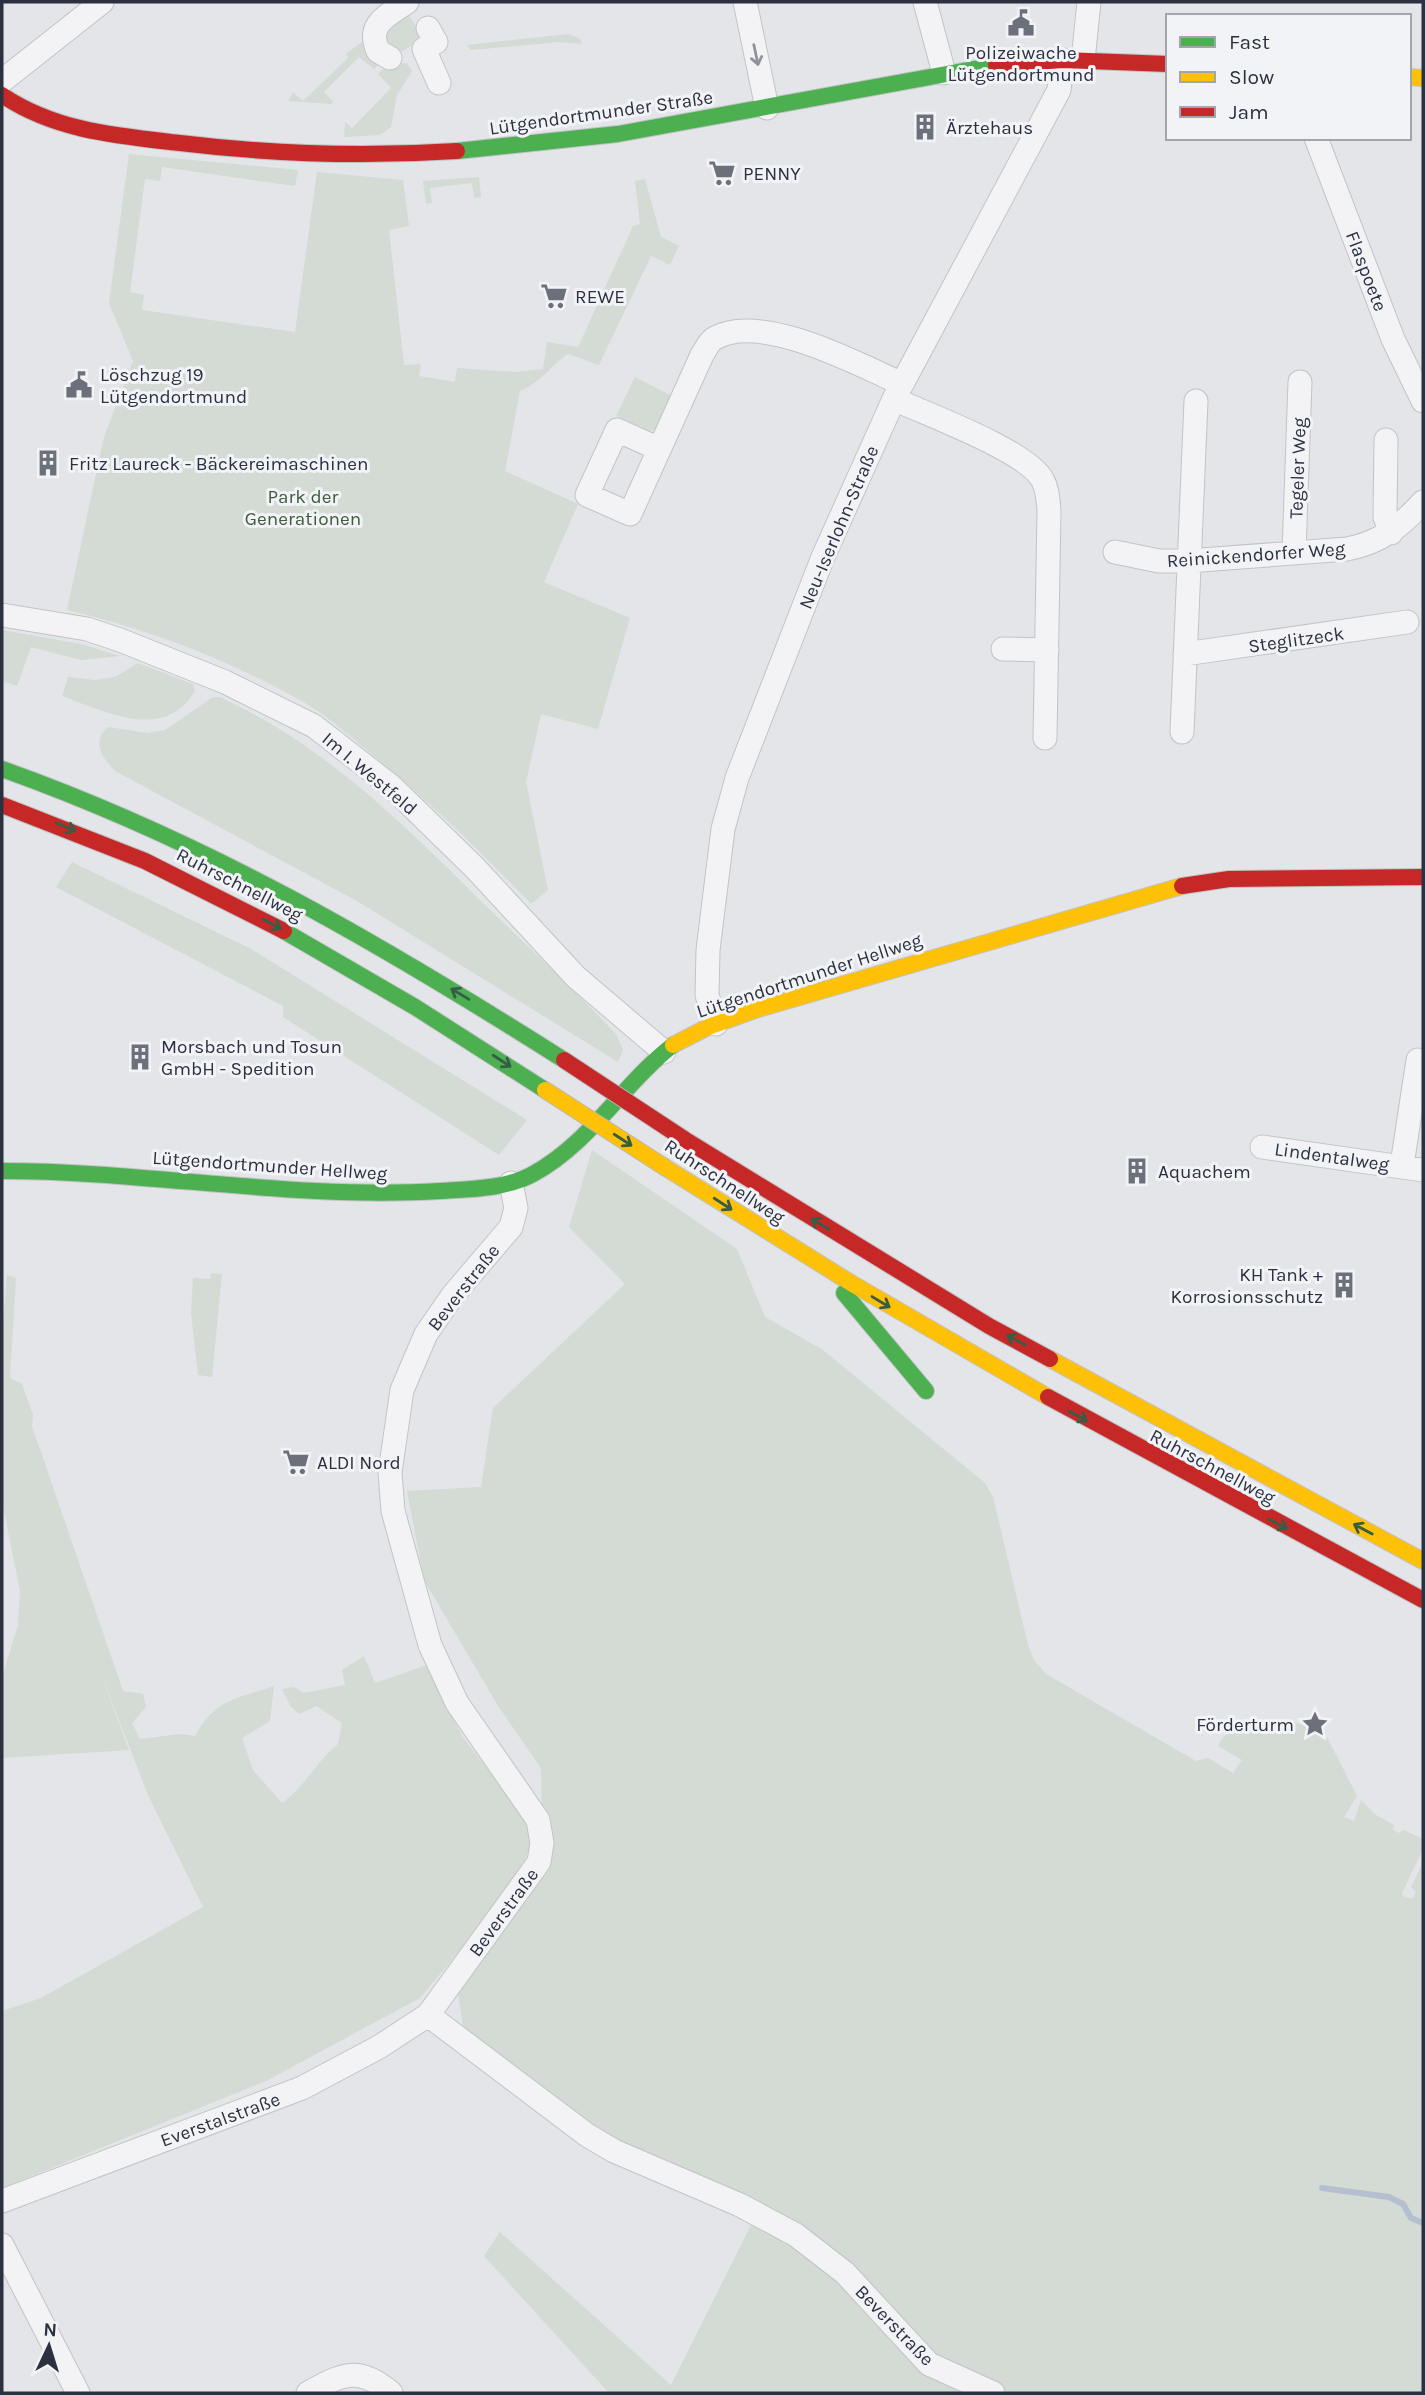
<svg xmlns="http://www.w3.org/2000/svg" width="1425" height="2395" font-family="Karla,sans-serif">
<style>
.green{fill:#d3dbd4}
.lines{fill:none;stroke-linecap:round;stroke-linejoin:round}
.stream{stroke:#b4bfd0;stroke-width:6}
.street-casing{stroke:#c2c3c6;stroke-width:25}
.fast-casing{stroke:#c2c3c6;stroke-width:18}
.slow-casing{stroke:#c2c3c6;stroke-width:18}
.jam-casing{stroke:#c2c3c6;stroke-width:18}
.street{stroke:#f3f3f5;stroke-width:23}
.fast{stroke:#4caf50;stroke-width:16}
.slow{stroke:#ffc107;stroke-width:16}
.jam{stroke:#c62828;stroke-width:16}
.slow-bridge-casing{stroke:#b6b8bc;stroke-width:18;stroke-linecap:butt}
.jam-bridge-casing{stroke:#b6b8bc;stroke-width:18;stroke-linecap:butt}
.slow-bridge{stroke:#ffc107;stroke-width:16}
.jam-bridge{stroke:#c62828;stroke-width:16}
.oneway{stroke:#90929a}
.oneway2{stroke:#375d46}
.labels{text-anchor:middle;stroke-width:6;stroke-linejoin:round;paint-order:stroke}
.poi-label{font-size:19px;fill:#2c3140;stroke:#f2f3f7;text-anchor:start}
.street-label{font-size:19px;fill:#2c3140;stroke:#f2f3f7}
.park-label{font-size:19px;fill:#3d5b3a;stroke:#f2f3f7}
</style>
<rect width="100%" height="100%" fill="#e3e5e8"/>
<path class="green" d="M 405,10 L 424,38 L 403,51 L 388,52 L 380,30 Z
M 569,34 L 580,39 L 582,44 L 559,42 L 471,50 L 467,45 Z
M 367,38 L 382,61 L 374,69 L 359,57 L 324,92 L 333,101 L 332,104 L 288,101 L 293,92 L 303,101 L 348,58 L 346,54 Z
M 407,63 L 412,71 L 397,95 L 391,127 L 380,135 L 344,137 L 345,122 L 352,128 L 391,88 L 378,74 L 388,64 Z
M 129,154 L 298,170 L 295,186 L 162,167 L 160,181 L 145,179 L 130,292 L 144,295 L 142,310 L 295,332 L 317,172 L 403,180 L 409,226 L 389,230 L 404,365 L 421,364 L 419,376 L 455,382 L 457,368 L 515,372 L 543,369 L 547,342 L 578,347 L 633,226 L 640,224 L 635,181 L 645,179 L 661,237 L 679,246 L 670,265 L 651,256 L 599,365 L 568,354 C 550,366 542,382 520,391 L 505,471 L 578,504 L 544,582 L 630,618 L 598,729 L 541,714 L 526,782 L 548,890 L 531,904 C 479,850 426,798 368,751 C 346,733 325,714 300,700 C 227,659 148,629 67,610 L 104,437 L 133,361 L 109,303 Z
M 479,177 L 481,197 L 474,198 L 472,183 L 430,188 L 432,203 L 426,204 L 423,181 Z
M 635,377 L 674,397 L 659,428 L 650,431 L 616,416 Z
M 2,630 L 81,644 L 120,656 L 81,660 L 31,647 L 17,686 L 2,681 Z
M 138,663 L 193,684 L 195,691 C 164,743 104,711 62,696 L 68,677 L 95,680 L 115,677 Z
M 213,697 L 220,697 C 327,747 401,822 483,903 C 528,946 573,989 616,1034 L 623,1050 L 618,1062 L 357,901 L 115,771 C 102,757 91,742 108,727 L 148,733 L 165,730 Z
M 72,862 L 251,949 L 527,1120 L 499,1155 L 283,1017 L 283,1006 L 56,887 Z
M 592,1150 L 737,1249 L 765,1317 L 823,1350 L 985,1483 L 993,1497 L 1028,1645 L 1034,1660 L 1046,1674 L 1196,1761 L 1208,1758 L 1233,1773 L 1242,1760 L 1218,1746 C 1229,1721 1260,1723 1283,1732 L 1289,1720 L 1320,1732 L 1328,1739 L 1357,1796 L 1344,1817 L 1354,1821 L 1361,1800 L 1376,1815 L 1394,1825 L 1393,1830 L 1399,1833 L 1404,1830 L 1423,1839 L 1423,1849 L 1402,1893 L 1403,1896 L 1412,1899 L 1416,1892 L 1411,1887 L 1423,1862 L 1423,2393 L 1002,2393 L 916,2350 L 832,2254 L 617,2150 L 465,2038 L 458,1994 L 527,1883 L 542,1833 L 541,1768 L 498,1706 L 424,1580 L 407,1491 L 481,1487 L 493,1408 L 625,1284 L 569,1227 Z
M 211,1273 L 222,1274 L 212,1377 L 198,1375 L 191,1313 L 193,1278 L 210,1279 Z
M 7,1275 L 16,1278 L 10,1378 L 22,1384 L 33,1415 L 32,1426 L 123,1691 L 143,1694 L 146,1707 L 132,1723 L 140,1739 L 180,1734 L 195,1736 C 215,1699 236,1699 274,1686 L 270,1721 L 242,1738 L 253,1770 L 282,1803 C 303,1789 316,1762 338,1744 L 342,1723 L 316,1706 L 299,1714 L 291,1707 L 282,1689 L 294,1687 L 304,1693 L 345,1685 L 342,1670 L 364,1656 L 375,1683 L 427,1665 L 462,1736 L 525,1818 L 533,1842 L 511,1889 L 420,1998 L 266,2081 L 2,2188 L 2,2011 L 41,1998 L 203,1907 L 148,1795 L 98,1666 L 129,1750 L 2,1758 L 2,1677 L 18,1625 L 20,1591 L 2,1501 L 2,1332 Z
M 754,2219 L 836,2272 L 974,2393 L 609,2393 L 484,2256 L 500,2232 L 671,2385 Z"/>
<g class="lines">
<path class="stream" d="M 1322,2188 L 1389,2197 L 1403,2204 L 1411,2218 L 1423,2223"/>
<g class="street-casing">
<path id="street" d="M 745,2 L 767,108
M 925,2 L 944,73
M 428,28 L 436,42 L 424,49 L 439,83
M 390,58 L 378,51 C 366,24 387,16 407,2
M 1083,60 L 1089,2
M 2,81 L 102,2
M 1316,138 L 1393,339 L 1423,401
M 894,399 C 928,415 1025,450 1042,479 C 1048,489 1048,501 1049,511 L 1045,738
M 1386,440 L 1385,517 L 1391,533
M 659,449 L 617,430 L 587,495 L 630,514 L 702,355 C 706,349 709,341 715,338 C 761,312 858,364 902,384
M 1115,552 L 1159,561 L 1188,561 L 1347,549 C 1380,543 1401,526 1423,502
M 1294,553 L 1300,382
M 2,615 L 87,629 L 120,640 L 225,682 L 314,726 L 391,786 L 475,868 L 576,977 L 664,1052
M 1003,649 L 1047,650
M 1185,654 L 1407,622
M 1182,732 L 1196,401
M 716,1024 L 707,995 L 708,950 L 723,829 L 737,778 L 823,557 L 894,399 L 1059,90 L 1063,60
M 1262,1147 L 1423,1170
M 1402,1165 L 1418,1060
M 428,2015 L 587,2135 L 614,2151 L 740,2205 L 796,2235 L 845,2273 L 929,2364 L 993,2393
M 2,2201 L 302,2088 L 379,2047 L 428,2015 L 539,1862 L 542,1843 L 538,1820 L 457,1703 L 430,1645 L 393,1511 L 390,1472 L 402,1390 L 426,1334 L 453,1295 L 511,1227 L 516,1208 L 511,1183
M 2,2245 L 78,2393
M 308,2393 C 342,2374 359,2365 391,2393"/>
</g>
<g class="fast-casing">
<path id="fast" d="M 457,151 L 618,134 L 996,65
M 2,769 C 207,842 381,944 564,1060
M 284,931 L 415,1007 L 545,1090
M 2,1171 C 149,1171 294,1200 440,1191 C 471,1189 506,1189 533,1174 C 590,1143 623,1084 673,1045
M 844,1293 L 926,1391"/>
</g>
<g class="slow-casing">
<path id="slow" d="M 1409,77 L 1423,78
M 673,1045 L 708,1027 L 758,1009 L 1182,886
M 666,1168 L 851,1283 L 1048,1397
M 1050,1359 L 1423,1561"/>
</g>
<g class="jam-casing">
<path id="jam" d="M 996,65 L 1063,60 L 1168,64
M 2,95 C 55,131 118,136 180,143 C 271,154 364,157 457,151
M 2,805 L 145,861 L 284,931
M 1182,886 L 1229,879 L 1423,877
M 684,1139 L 989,1326 L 1050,1359
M 1048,1397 L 1423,1600"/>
</g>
<use href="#street" class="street"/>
<use href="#fast" class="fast"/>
<use href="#slow" class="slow"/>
<use href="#jam" class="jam"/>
<g class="slow-bridge-casing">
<path id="slow-bridge" d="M 545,1090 L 666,1168"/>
</g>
<g class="jam-bridge-casing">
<path id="jam-bridge" d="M 564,1060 L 684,1139"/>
</g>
<use href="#slow-bridge" class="slow-bridge"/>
<use href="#jam-bridge" class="jam-bridge"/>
</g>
<defs><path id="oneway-shaft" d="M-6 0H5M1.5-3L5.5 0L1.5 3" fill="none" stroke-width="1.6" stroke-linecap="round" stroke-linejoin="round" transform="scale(1.75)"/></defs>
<use class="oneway" href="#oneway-shaft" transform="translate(756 55) rotate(78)"/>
<g class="oneway2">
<use href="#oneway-shaft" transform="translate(66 827) rotate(22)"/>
<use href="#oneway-shaft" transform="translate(272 924) rotate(29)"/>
<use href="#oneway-shaft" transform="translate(460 994) rotate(-149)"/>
<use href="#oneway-shaft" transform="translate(502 1061) rotate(33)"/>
<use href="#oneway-shaft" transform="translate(623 1140) rotate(33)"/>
<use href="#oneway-shaft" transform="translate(723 1204) rotate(33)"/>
<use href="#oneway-shaft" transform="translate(820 1224) rotate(-149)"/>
<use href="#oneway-shaft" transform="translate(881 1302) rotate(31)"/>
<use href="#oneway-shaft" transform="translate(1016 1340) rotate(-151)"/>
<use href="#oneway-shaft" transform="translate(1078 1416) rotate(29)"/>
<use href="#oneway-shaft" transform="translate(1278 1524) rotate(27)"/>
<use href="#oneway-shaft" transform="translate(1363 1529) rotate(-152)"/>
</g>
<defs>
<g id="civic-bare" transform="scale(2.1)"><path d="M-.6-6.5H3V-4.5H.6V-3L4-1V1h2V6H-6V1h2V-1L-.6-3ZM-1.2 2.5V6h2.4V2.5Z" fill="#6c707b" stroke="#f2f3f7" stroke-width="2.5" paint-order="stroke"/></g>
<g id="building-bare" transform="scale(2.1)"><path d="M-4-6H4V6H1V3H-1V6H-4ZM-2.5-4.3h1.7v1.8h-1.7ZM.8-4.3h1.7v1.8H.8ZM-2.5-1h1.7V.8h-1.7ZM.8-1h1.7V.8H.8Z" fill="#6c707b" stroke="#f2f3f7" stroke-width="2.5" paint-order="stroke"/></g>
<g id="supermarket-bare" transform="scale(2.1)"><path d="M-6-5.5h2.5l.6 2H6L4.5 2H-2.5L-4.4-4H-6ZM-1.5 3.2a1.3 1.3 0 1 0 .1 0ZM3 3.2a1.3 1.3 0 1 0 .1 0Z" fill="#6c707b" stroke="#f2f3f7" stroke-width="2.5" paint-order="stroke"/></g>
<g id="sight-bare" transform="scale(2.1)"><path d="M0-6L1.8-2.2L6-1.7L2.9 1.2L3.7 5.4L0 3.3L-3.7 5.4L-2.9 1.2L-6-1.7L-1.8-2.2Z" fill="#6c707b" stroke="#f2f3f7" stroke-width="2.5" paint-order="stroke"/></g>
</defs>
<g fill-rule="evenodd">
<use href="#civic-bare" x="1021" y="23"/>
<use href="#building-bare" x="925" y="127"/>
<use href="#supermarket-bare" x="722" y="173"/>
<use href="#supermarket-bare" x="554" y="296"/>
<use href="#civic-bare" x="79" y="385"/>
<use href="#building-bare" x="48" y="463"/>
<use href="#building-bare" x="140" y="1057"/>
<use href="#building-bare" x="1137" y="1171"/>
<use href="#building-bare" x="1344" y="1285"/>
<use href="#supermarket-bare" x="296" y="1462"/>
<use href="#sight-bare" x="1315" y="1724"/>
</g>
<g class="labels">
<g class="poi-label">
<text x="1021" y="59" text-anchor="middle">Polizeiwache<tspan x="1021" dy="22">Lütgendortmund</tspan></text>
<text x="946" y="134">Ärztehaus</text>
<text x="743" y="180">PENNY</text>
<text x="575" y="303">REWE</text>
<text x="100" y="381">Löschzug 19<tspan x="100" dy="22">Lütgendortmund</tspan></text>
<text x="69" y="470">Fritz Laureck - Bäckereimaschinen</text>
<text x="161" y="1053">Morsbach und Tosun<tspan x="161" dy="22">GmbH - Spedition</tspan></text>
<text x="1158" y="1178">Aquachem</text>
<text x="1323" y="1281" text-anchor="end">KH Tank +<tspan x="1323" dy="22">Korrosionsschutz</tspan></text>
<text x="317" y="1469">ALDI Nord</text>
<text x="1294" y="1731" text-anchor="end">Förderturm</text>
</g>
<g class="street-label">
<text transform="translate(601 112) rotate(-8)" y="7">Lütgendortmunder Straße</text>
<text transform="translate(1367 271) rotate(69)" y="7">Flaspoete</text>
<text transform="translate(1297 468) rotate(-88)" y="7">Tegeler Weg</text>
<text transform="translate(838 527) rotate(-67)" y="7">Neu-Iserlohn-Straße</text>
<text transform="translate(1256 554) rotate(-4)" y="7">Reinickendorfer Weg</text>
<text transform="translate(1296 639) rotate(-8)" y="7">Steglitzeck</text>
<text transform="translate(370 773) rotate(40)" y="7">Im I. Westfeld</text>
<text transform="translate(240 884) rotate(27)" y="7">Ruhrschnellweg</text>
<text transform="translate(809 975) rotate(-18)" y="7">Lütgendortmunder Hellweg</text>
<text transform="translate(1332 1156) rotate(8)" y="7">Lindentalweg</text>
<text transform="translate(270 1165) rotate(4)" y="7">Lütgendortmunder Hellweg</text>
<text transform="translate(725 1181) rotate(33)" y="7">Ruhrschnellweg</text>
<text transform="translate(463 1287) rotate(-52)" y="7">Beverstraße</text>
<text transform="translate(1213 1466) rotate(28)" y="7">Ruhrschnellweg</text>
<text transform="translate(503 1912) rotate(-54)" y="7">Beverstraße</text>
<text transform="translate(220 2119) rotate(-20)" y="7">Everstalstraße</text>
<text transform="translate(895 2325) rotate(46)" y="7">Beverstraße</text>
</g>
<g class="park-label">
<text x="303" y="503">Park der<tspan x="303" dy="22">Generationen</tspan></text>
</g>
</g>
<rect width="1425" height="2395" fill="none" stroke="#2c3140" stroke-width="7"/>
<rect x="1166" y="14" width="245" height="126" fill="#f2f3f7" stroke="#a3a5ae" stroke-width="2"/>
<rect x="1180" y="37" width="35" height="10" fill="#4caf50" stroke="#a3a5ae" stroke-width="2"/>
<text x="1229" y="49" font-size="21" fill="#2c3140">Fast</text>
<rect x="1180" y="72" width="35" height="10" fill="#ffc107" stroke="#a3a5ae" stroke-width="2"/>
<text x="1229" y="84" font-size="21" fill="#2c3140">Slow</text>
<rect x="1180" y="107" width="35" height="10" fill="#c62828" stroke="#a3a5ae" stroke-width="2"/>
<text x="1229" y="119" font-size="21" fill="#2c3140">Jam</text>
<g transform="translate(49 2346) rotate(4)" stroke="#f2f3f7" stroke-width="5" paint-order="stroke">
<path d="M0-5L12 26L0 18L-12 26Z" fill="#2c3140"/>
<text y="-10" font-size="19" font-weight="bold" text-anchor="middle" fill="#2c3140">N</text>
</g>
</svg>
